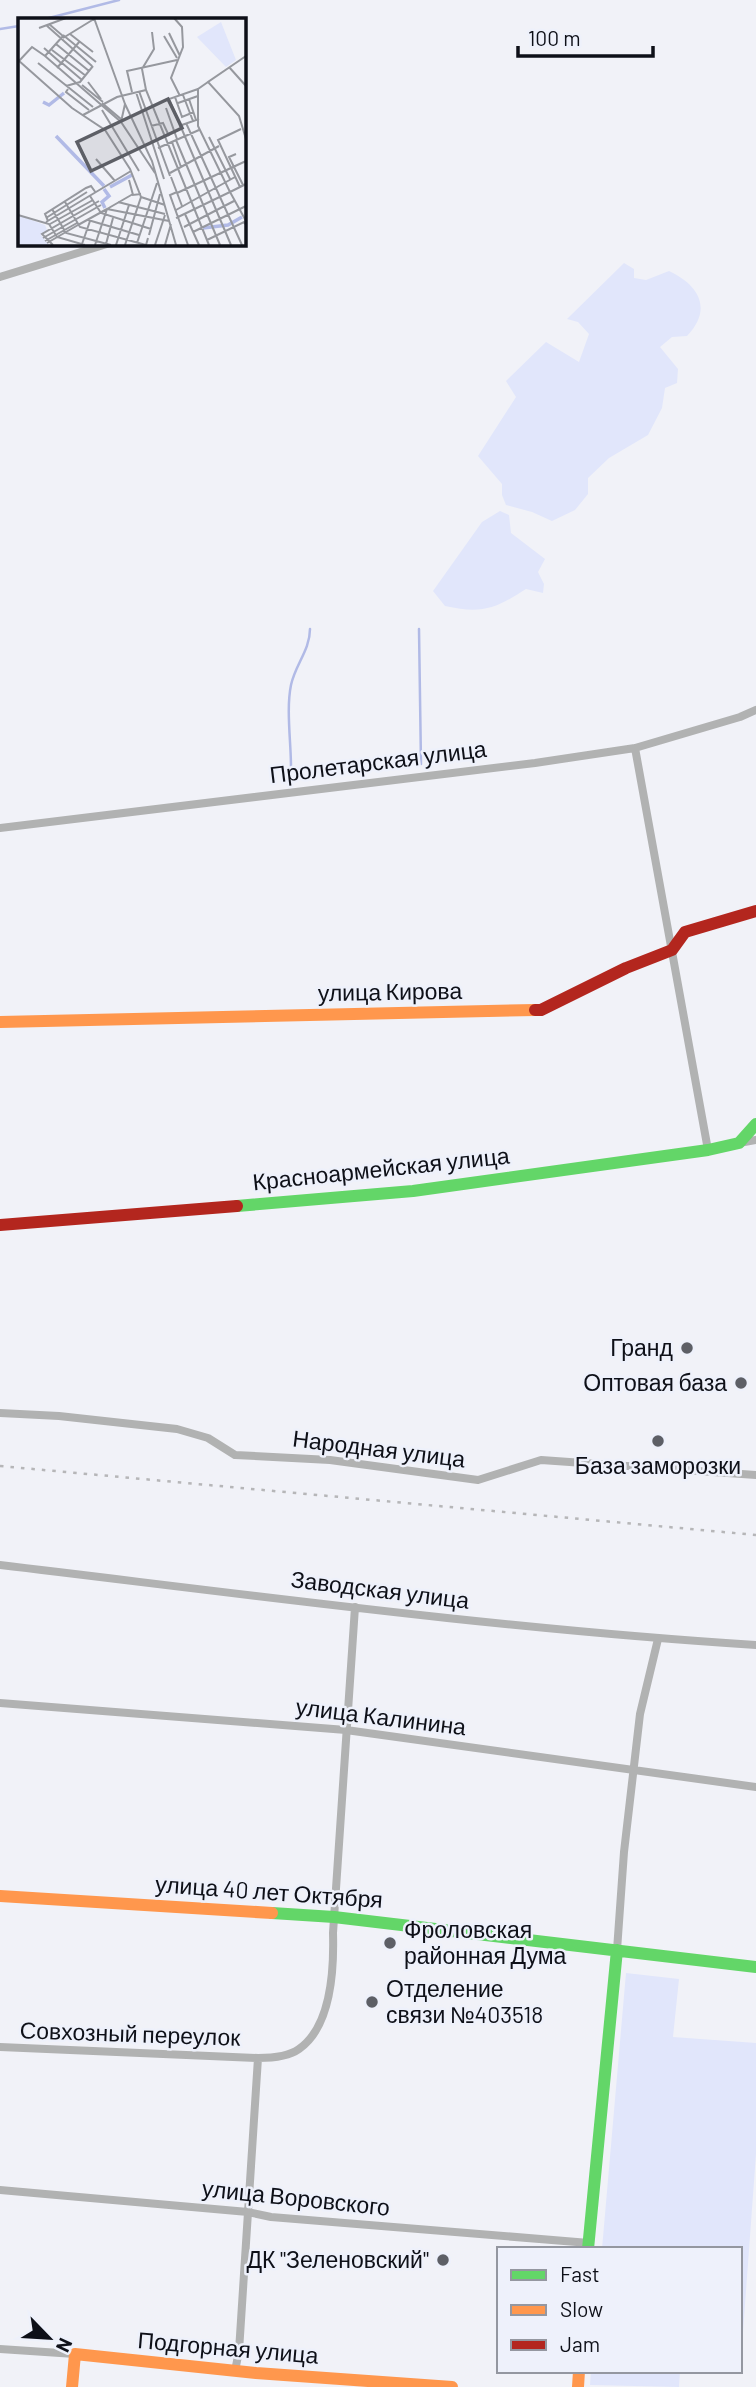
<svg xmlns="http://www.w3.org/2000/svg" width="756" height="2387" font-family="Barlow,sans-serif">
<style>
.green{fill:#e1e6fb}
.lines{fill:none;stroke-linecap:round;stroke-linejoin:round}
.stream{stroke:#b1bae6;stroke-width:2.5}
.street{stroke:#b1b2b2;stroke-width:8}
.fast{stroke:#63d668;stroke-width:12}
.slow{stroke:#ff974d;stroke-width:12}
.jam{stroke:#b3261e;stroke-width:12}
.rail{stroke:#b6b6b8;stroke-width:2.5;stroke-dasharray:3.5 7;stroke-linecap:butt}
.poi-dot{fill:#5d5f66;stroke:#eef1fb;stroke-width:2.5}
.labels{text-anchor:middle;stroke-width:5;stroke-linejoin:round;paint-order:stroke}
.street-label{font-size:23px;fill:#0e1018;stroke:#eef1fb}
.poi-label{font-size:23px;fill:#0e1018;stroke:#eef1fb;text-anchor:end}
.inset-river{fill:none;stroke:#b1bae6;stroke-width:3.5}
.inset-road{fill:none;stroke:#96989e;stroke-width:2}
.view{fill:#5d5f66;fill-opacity:0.15;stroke:#5d5f66;stroke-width:3.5}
.inset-edge{fill:none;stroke:#0e1018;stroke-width:3.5}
</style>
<rect width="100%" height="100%" fill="#f1f2f8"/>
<path class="green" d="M 624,263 L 634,269 L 634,278 L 646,280 L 669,271 C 699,285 713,309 687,336 L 672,337 L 660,347 L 678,369 L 677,383 L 665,388 L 662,408 L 648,435 L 609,458 L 588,478 L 588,494 L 575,510 L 552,521 L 532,512 L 506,505 L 502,495 L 502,484 L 478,456 L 516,397 L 506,381 L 546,342 L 579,362 L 589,334 L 578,322 L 567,319 Z
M 500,511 L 509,515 L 511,533 L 545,559 L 538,572 L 544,584 L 543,593 L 526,589 C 495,609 482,614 445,606 L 433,591 L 482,522 Z
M 626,1973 L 679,1979 L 673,2037 L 756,2043 L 756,2154 L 743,2332 L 740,2332 L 740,2249 L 602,2249 Z
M 591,2371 L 680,2371 L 679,2387 L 590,2385 Z"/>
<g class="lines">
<path class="stream" d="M 45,19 L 119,0
M 0,29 L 19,26
M 419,629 L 421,764
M 291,767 C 291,742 286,709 291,685 C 295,665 310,650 310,629"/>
<path class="street" d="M 0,277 L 110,243
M 635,748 L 708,1150
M 0,828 L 535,763 L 635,748 L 740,717 L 756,710
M 739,1143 L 756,1140
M 0,1413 L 59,1416 L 177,1429 L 208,1438 L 235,1455 L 330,1460 L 478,1480 L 541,1460 L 756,1475
M 0,1565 C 252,1595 503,1629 756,1645
M 0,1703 L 346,1730 L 756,1787
M 617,1950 L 624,1852 L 640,1714 L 658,1639
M 0,2047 L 258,2058 C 272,2058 288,2057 299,2049 C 332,2026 334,1968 333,1933 L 355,1607
M 0,2190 L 248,2212 L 271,2217 L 589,2243
M 0,2349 L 75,2354
M 235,2371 L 239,2351 L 258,2058"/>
<path class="fast" d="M 237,1206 L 413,1191 L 708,1150 L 739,1143 L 756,1124
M 272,1913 L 334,1917 L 756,1967
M 588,2249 L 617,1950"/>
<path class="slow" d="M 0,1022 L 535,1010
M 0,1896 L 272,1913
M 72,2387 L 75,2354 L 256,2373 L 452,2387
M 578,2387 L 579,2371"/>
<path class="jam" d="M 535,1010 L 541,1010 L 626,968 L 672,950 L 685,932 L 756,911
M 0,1225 L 237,1206"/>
<path class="rail" d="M 0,1466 L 756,1535"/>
</g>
<g class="poi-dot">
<circle cx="687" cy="1348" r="7"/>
<circle cx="741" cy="1383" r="7"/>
<circle cx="658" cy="1441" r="7"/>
<circle cx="390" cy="1943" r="7"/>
<circle cx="372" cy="2002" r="7"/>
<circle cx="443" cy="2260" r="7"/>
</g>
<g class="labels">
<g class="street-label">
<text transform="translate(378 762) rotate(-7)" y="8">Пролетарская улица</text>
<text transform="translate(390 992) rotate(-1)" y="8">улица Кирова</text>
<text transform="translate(381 1169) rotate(-6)" y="8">Красноармейская улица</text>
<text transform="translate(379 1449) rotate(7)" y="8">Народная улица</text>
<text transform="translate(380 1590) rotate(7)" y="8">Заводская улица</text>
<text transform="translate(381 1717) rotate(7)" y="8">улица Калинина</text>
<text transform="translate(269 1892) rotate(4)" y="8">улица 40 лет Октября</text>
<text transform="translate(130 2034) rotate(2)" y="8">Совхозный переулок</text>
<text transform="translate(296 2198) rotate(6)" y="8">улица Воровского</text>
<text transform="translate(228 2348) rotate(5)" y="8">Подгорная улица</text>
</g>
<g class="poi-label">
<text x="673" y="1356">Гранд</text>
<text x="727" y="1391">Оптовая база</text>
<text x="658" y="1474" text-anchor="middle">База заморозки</text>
<text x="404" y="1938" text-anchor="start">Фроловская<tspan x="404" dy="26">районная Дума</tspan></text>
<text x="386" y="1997" text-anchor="start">Отделение<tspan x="386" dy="26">связи №403518</tspan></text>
<text x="429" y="2268">ДК "Зеленовский"</text>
</g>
</g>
<g transform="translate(18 18)">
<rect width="228" height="228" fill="#f1f2f8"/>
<path d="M 203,4 L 218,42 L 208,49 L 179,19 ZM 0,197 L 27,207 L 29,212 L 23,217 L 31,227 L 0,227 Z" fill="#e1e6fb"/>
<path class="inset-river" d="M 25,84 L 31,87 L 46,75M 38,118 L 86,168M 92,169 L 114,157M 86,171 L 91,178 L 84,184 L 87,190M 185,210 L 210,207 L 224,199"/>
<path class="inset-road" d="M 76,0 L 107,86 L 103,104M 156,0 L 164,9 L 165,29 L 153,60 L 162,78M 28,7 L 74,48M 21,10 L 48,0M 134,14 L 136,31 L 124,51 L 128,72 L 191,227M 151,15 L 162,38M 52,16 L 75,34M 45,17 L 78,44M 146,18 L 159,40M 45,20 L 76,1M 38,26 L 71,53M 26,30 L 43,45M 34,32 L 68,58M 27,38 L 45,18 L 31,6M 228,38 L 190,64 L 221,98 L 228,121M 0,42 L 54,90 L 87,112 L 112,151 L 123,179 L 107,227M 1,43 L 14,29 L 27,38 L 103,104 L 137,155M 20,45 L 75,89M 44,45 L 64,62M 211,49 L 228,68M 39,50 L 62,23M 70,64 L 83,81M 64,67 L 85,84M 48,68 L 62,64 L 75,48M 50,71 L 48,74 L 71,92M 180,71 L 151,81 L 213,227M 121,73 L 152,158M 114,74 L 109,53 L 159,42M 118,74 L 146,161M 165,77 L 175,103M 157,79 L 164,99 L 176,94M 171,81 L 178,102M 84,85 L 103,101M 160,85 L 180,78M 107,86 L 134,143 L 158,227M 148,90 L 159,121M 84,92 L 121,153M 65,97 L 99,79 L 128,72M 168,105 L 224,227M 133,108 L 145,105 L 151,118M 161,108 L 181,101M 191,119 L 212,161M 158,122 L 202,227M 154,124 L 163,149M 140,130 L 181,112M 218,136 L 211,139 L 225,167M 78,141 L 97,163M 152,155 L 201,128M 153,159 L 164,188M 111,162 L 115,177 L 123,176M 228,166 L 212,174 L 228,203M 222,169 L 200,122 L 223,111M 159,174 L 152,177 L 170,227M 159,175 L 228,143M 72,178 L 83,195 L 133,211M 123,179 L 147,187M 47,184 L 62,209 L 128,227 L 130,220M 100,184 L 147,196M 34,191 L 48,215 L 93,227M 89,191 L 151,203M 89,191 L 115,176M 158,192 L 217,159M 167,196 L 181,227M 0,197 L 31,206 L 39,219 L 67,227M 28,200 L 69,174M 158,200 L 212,174 L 180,108 L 180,71 L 190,64M 70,202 L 121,217M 30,203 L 27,196 L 68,170 L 73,168 L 78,175M 28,204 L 113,153M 32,206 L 75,182M 60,207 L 89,191M 166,209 L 216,183M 175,214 L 228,188M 131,217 L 142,176M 25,220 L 83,187M 189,222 L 226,204 L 228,207M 27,223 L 59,205M 29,225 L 60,207M 119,225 L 139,165M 64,226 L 72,203M 88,226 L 95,200M 35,227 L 24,216 L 81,183M 77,227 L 89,191M 98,227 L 111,187M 137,227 L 147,197M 147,227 L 153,206"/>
<path class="view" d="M 150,81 L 164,110 L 73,153 L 59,124 Z"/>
<rect width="228" height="228" class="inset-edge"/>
</g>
<rect x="497" y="2247" width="245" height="126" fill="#eef1fb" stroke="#9497a0" stroke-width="2"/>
<rect x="511" y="2270" width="35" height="10" fill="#63d668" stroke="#9497a0" stroke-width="2"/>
<text x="560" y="2282" font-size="21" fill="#0e1018">Fast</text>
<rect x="511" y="2305" width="35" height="10" fill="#ff974d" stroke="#9497a0" stroke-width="2"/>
<text x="560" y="2317" font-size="21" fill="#0e1018">Slow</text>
<rect x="511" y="2340" width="35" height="10" fill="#b3261e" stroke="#9497a0" stroke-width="2"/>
<text x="560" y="2352" font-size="21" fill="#0e1018">Jam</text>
<g transform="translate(49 2338) rotate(115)" stroke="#eef1fb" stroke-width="5" paint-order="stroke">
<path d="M0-5L12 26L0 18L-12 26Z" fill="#0e1018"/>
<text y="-10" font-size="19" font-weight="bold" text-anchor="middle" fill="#0e1018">N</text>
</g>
<path d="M518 46v10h135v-10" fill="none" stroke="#0e1018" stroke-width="3.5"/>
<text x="528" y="46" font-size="21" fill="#0e1018" stroke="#eef1fb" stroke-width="5" paint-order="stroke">100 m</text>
</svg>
